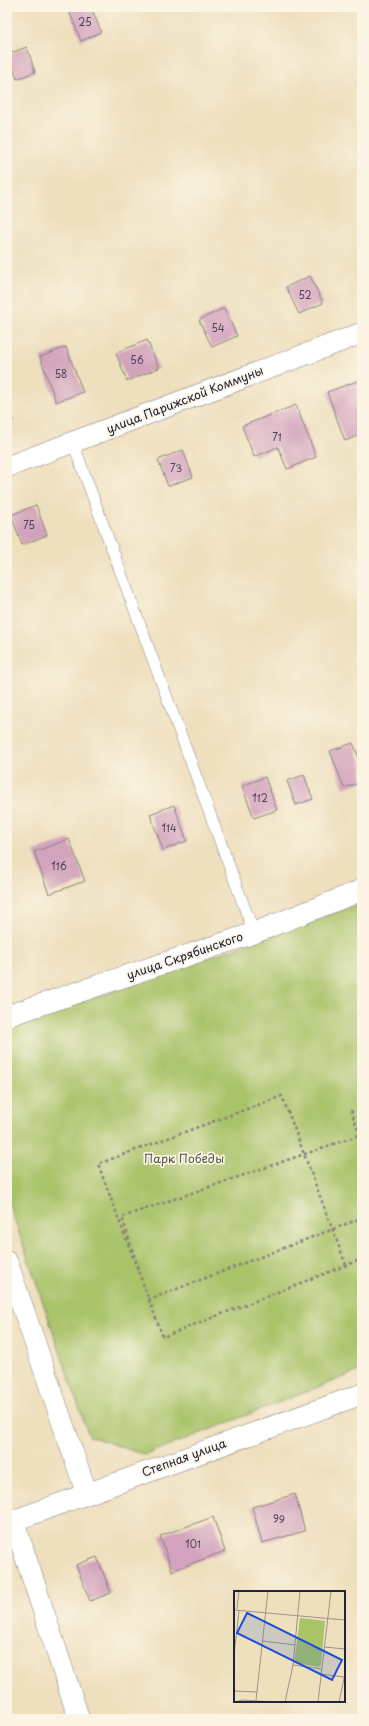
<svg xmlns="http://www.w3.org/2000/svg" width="369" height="1726" font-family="'Playpen Sans',sans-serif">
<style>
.green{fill:#a9c369;stroke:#667252}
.building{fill:#d2a3bc}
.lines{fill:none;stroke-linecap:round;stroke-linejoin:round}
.service-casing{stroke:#88807c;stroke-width:12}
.minor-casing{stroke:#88807c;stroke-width:22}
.path{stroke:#88807c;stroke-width:2.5;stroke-dasharray:3 3;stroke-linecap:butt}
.service{stroke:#fff;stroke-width:11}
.minor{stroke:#fff;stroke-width:21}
.labels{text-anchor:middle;stroke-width:3.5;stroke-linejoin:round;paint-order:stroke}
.number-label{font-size:10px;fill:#4e425b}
.street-label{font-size:12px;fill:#22223b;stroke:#fcf5e5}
.park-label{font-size:12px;fill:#515a4b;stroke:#fcf5e5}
.inset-road{fill:none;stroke:#9c9389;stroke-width:1}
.view{fill:#1d4ed8;fill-opacity:0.15;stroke:#1d4ed8;stroke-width:2}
.inset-edge{fill:none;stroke:#22223b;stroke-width:2}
</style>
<rect width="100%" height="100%" fill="#fcf5e5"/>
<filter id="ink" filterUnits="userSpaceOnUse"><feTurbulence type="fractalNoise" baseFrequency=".025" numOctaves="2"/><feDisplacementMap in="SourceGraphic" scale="8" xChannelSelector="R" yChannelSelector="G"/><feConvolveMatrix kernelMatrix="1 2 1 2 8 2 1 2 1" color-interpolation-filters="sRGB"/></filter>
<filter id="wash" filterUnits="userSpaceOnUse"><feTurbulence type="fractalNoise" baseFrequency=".012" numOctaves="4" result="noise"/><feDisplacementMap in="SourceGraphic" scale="16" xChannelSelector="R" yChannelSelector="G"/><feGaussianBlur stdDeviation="0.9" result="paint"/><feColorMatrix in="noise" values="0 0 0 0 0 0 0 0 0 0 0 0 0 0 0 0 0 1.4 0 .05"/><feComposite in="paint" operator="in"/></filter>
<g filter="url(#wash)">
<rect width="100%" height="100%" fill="#eedfbd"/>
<path class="green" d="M 362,903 L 362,1370 L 145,1455 L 89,1436 L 7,1198 L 7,1029 Z"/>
<g id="blocks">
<path class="building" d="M 79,7 L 91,7 L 101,32 L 81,41 L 69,11 Z
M 27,47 L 35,72 L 17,79 L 8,54 Z
M 310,276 L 323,303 L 299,314 L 286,287 Z
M 224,308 L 237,336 L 212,347 L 199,320 Z
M 147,340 L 159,368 L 127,381 L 116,353 Z
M 66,347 L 83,392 L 56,402 L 40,357 Z
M 360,380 L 362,386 L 362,434 L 345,441 L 327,392 Z
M 7,405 L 13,421 L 7,423 Z
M 296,405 L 316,457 L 287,469 L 278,447 L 254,457 L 242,426 Z
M 183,450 L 193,477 L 168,486 L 158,460 Z
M 36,505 L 47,535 L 22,545 L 11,515 Z
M 353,743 L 362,765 L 362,782 L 344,788 L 330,751 Z
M 304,775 L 313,799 L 296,805 L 287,781 Z
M 265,777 L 277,810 L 254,818 L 242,786 Z
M 174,805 L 187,841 L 163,850 L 150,814 Z
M 69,839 L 85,881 L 49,894 L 34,852 Z
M 295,1494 L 305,1531 L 262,1543 L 252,1507 Z
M 213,1517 L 225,1551 L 172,1571 L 160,1536 Z
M 97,1557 L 111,1593 L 90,1601 L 76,1565 Z"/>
</g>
</g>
<g filter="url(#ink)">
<use href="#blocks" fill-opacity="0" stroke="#88807c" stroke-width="1"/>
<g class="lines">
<g class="service-casing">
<path id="service" d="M 73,443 L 254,933"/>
</g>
<g class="minor-casing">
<path id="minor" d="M 7,467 L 362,333
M 7,1016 L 254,933 L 362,890
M 7,1262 L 87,1494
M 14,1522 L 79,1719
M 7,1523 L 362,1394"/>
</g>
<path class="path" d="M 351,1110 L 362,1142
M 346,1265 L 282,1096 L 98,1164 L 163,1337 L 362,1259
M 138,1268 L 122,1217 L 360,1135
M 148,1300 L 362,1218"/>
<use href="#service" class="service"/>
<use href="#minor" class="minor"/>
</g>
</g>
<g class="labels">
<g class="number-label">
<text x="85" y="26">25</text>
<text x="305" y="299">52</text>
<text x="218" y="332">54</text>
<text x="137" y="364">56</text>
<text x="61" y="378">58</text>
<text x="277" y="441">71</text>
<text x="176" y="472">73</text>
<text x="29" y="529">75</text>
<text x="260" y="802">112</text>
<text x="169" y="832">114</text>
<text x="59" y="870">116</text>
<text x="279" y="1523">99</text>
<text x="193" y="1548">101</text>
</g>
<g class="street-label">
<text transform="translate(185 400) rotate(-21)" y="4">улица Парижской Коммуны</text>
<text transform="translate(185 956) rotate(-19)" y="4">улица Скрябинского</text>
<text transform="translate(184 1458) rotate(-20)" y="4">Степная улица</text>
</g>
<g class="park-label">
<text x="184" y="1163">Парк Победы</text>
</g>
</g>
<g transform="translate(234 1591)">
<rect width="111" height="111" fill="#eedfbd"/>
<path d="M 66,27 L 91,30 L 87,74 L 85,76 L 60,72 Z" fill="#a9c369"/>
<path class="inset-road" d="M 3,18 L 5,0M 0,19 L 111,29M 29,50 L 61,54M 90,56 L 111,58M 0,64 L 5,20M 59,74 L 88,78M 87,83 L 110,86M 0,100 L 23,101M 22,109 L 34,0M 1,111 L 8,109 L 40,111M 51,111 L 59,74 L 66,0M 84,111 L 97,0M 105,111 L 111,83"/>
<path class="view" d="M 13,22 L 108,69 L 98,89 L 3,42 Z"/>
<rect width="111" height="111" class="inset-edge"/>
</g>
<rect width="369" height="1726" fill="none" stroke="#fcf5e5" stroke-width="24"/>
</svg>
